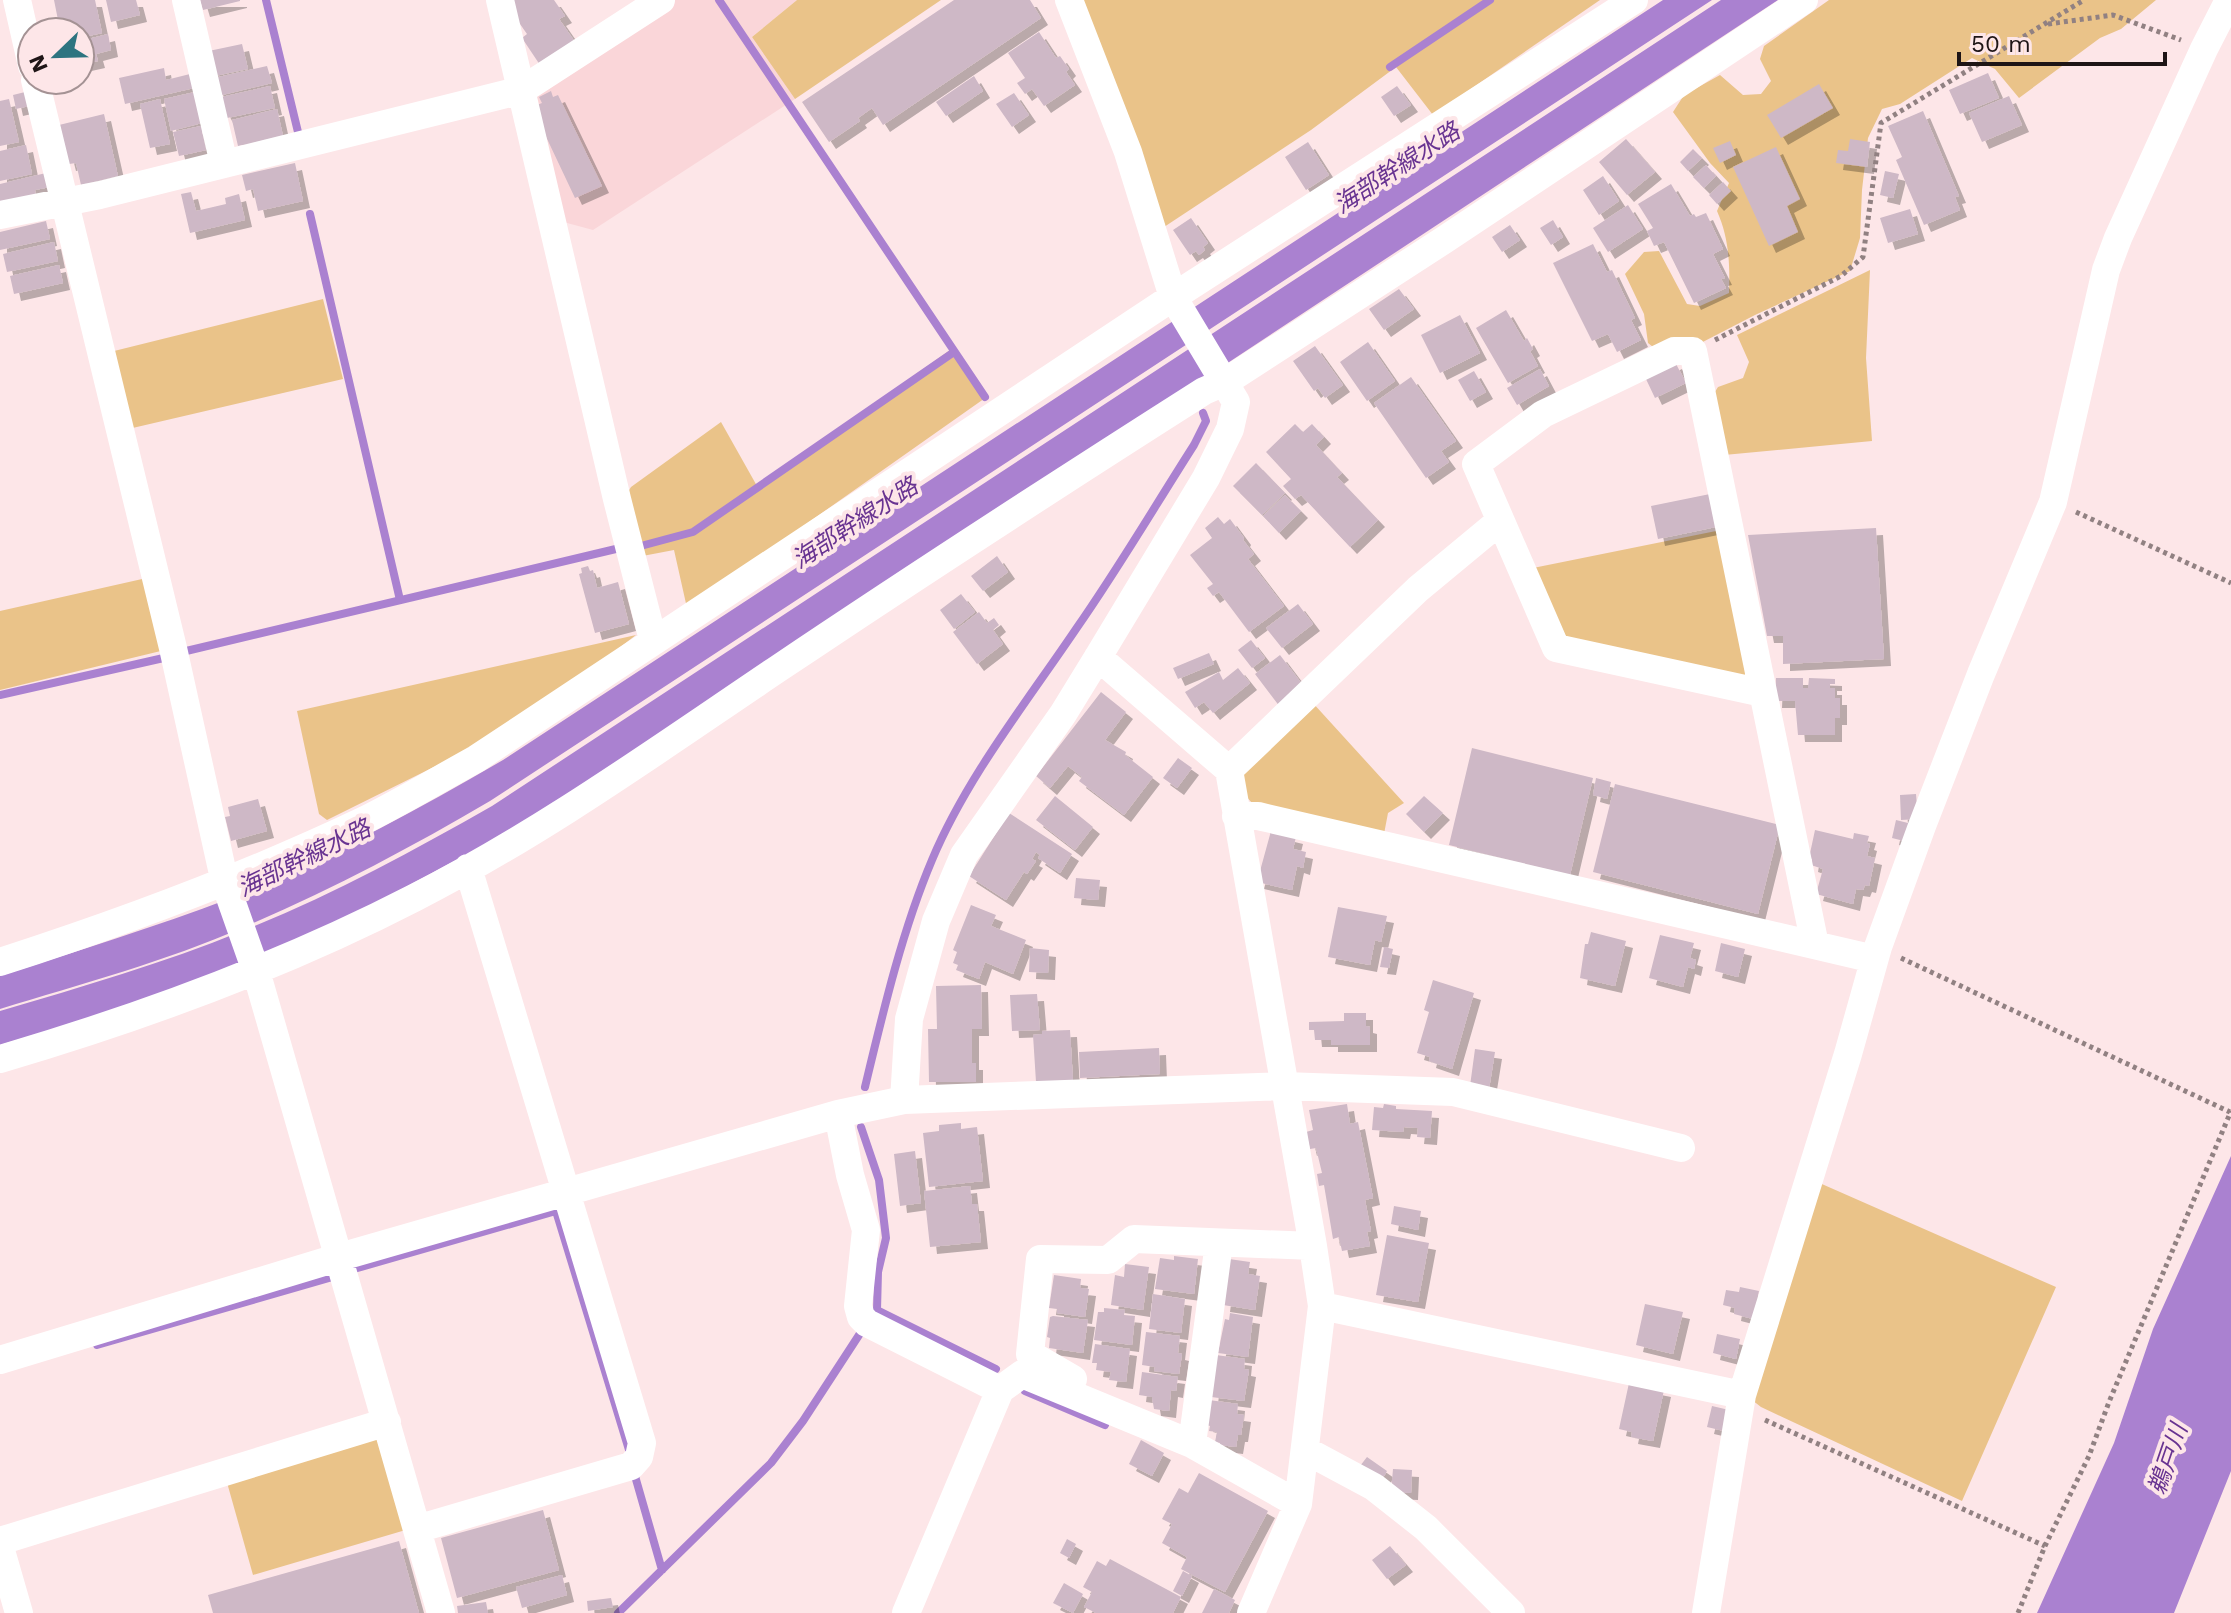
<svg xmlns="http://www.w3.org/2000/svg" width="2231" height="1613" font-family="'Work Sans','Noto Sans JP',sans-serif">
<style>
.built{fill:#fad6d9}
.green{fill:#eac389}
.water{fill:#aa81d0}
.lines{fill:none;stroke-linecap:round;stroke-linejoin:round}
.stream{stroke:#aa81d0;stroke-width:8}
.building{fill:#ceb8c6;filter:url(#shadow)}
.path{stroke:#918182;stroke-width:5;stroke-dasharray:4 4;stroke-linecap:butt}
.street{stroke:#fff;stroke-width:28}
.labels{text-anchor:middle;stroke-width:8;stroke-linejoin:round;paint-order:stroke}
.water-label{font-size:24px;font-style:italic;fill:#683391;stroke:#fde6e8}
</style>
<defs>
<filter id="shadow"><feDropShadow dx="7" dy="7" stdDeviation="0" flood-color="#0004"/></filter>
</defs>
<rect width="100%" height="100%" fill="#fde6e8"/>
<path class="built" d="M 674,0 L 797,0 L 752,37 L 795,99 L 593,230 L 556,220 L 533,93 Z"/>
<path class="green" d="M 797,0 L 941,0 L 795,99 L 752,37 Z
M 1078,0 L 1600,0 L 1433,115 L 1396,67 L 1311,130 L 1158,231 Z
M 1829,0 L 2156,0 L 2121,29 L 2100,38 L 2019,98 L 1995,69 L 1972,58 L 1900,104 L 1882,109 L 1868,138 L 1862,190 L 1860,238 L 1850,271 L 1755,315 L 1695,346 L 1658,351 L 1648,343 L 1644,314 L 1625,274 L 1644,252 L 1659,251 L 1687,304 L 1700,306 L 1729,293 C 1730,264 1729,238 1717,211 L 1729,183 L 1710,163 L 1673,112 L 1684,95 L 1720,75 L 1743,95 L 1761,94 L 1771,81 L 1760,59 L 1764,46 Z
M 1870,270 L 1866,358 L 1872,441 L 1724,455 L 1706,406 L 1718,387 L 1743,378 L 1749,362 L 1737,335 Z
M 323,299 L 343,379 L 124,430 L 106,353 Z
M 953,348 L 988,396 L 687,608 L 674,550 L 632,558 L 623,500 L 631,487 L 721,422 L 757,486 Z
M 1721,530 L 1751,674 L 1744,682 L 1569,643 L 1533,568 Z
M 151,577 L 169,649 L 0,690 L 0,611 Z
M 636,635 L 576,681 L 454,757 L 327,820 L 319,814 L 297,711 Z
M 1312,702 L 1404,803 L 1388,813 L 1384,834 L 1253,804 L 1241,791 L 1239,770 Z
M 1815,1181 L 2056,1287 L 1962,1501 L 1761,1407 L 1752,1400 Z
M 371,1433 L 385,1443 L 409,1529 L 253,1575 L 226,1479 Z"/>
<path class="water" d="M 1663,0 L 1712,0 L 490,801 C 410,848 329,891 244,927 C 167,961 81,984 0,1009 L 0,976 C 77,951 155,927 231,898 C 326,860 415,811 503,760 Z
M 1721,0 L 1778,0 L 923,564 L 514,829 L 316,935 L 160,998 L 0,1045 L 0,1011 C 81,987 164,963 242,931 C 329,897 411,852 492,806 Z
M 2231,1156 L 2231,1471 L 2174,1613 L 2037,1613 L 2114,1443 L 2153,1329 Z"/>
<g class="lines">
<path class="stream" d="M 266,0 L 298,132
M 719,0 L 985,397
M 1390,67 L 1490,0
M 310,214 L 400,600
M 637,547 L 693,532 L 954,352
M 182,652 L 620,548
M 0,695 L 168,657
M 865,1087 C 883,1012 902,931 932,860 C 967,777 1026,703 1076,629 C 1118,569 1155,506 1194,445 L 1206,421 L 1203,413
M 861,1127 L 879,1180 L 886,1238 L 878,1272 L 877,1310 L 996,1369
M 354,1269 L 556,1211 L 630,1453
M 97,1345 L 336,1276
M 1025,1391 L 1105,1425
M 635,1476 L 662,1570
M 618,1613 L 771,1463 L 803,1421 L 861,1332"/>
</g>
<path class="building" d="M 54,0 L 95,0 L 102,33 L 80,38 L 80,32 L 36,32 L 34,25 L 58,20 Z
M 106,0 L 136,0 L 140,15 L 111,22 Z
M 200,0 L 240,0 L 240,1 L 203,10 Z
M 511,0 L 554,0 L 565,16 L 559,19 L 575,42 L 540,65 L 522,38 L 527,34 L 506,4 Z
M 954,0 L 1030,0 L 1041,18 L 883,125 L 872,108 L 858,118 L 860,121 L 829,142 L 802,102 Z
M 1039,32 L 1056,58 L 1060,56 L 1069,69 L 1066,72 L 1075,85 L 1044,106 L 1032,89 L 1025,94 L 1017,83 L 1025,78 L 1008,53 Z
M 108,34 L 111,50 L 96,54 L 98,61 L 80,65 L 80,41 Z
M 242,44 L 248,69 L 210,77 L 204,52 Z
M 267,66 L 272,83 L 218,96 L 214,78 Z
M 164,68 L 166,80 L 190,74 L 194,88 L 125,104 L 119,78 Z
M 1988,73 L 1999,98 L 1960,114 L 1949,90 Z
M 974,76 L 983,91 L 946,116 L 936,102 Z
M 1819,84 L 1833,108 L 1781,138 L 1767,115 Z
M 270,86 L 275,108 L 227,118 L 217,98 Z
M 1397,86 L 1411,105 L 1394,116 L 1381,97 Z
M 29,91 L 33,105 L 16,109 L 13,95 Z
M 551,91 L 553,97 L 558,95 L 602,186 L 575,198 L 532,107 L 542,103 L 539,97 Z
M 195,92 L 202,123 L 171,131 L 164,99 Z
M 1014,93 L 1029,115 L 1012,127 L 996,104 Z
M 2009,96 L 2022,125 L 1982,142 L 1969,113 Z
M 9,99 L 19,142 L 0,146 L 0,101 Z
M 160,99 L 170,144 L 150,148 L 140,104 Z
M 277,109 L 283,136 L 238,146 L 232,120 Z
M 1923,111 L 1959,196 L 1955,197 L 1960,210 L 1924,225 L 1896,160 L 1902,157 L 1888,126 Z
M 104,114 L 118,176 L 81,185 L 76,163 L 69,164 L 59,125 Z
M 201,126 L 206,150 L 179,156 L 173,132 Z
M 1626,139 L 1655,172 L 1627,195 L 1599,162 Z
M 1850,139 L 1870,142 L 1867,167 L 1836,163 L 1838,150 L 1848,151 Z
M 1730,141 L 1736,155 L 1720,163 L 1713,148 Z
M 1308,142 L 1329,175 L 1306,190 L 1285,157 Z
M 26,145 L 32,174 L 0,181 L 0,151 Z
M 1776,147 L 1800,199 L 1787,206 L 1798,232 L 1769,246 L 1733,167 Z
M 1693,149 L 1702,158 L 1688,171 L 1680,162 Z
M 295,163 L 303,201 L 258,211 L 253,189 L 246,191 L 242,175 Z
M 1706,165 L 1716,176 L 1704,188 L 1693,177 Z
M 1885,171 L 1899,174 L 1893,198 L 1880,195 Z
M 46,173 L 50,187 L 35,190 L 36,198 L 0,206 L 0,184 Z
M 1603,176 L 1619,201 L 1599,215 L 1583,190 Z
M 1723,182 L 1731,191 L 1717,204 L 1709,195 Z
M 1671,184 L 1690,216 L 1694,214 L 1696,217 L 1706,213 L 1723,249 L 1713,254 L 1725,278 L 1721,279 L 1726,288 L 1694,303 L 1664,242 L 1654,246 L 1647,231 L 1653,228 L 1638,204 Z
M 191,192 L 196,211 L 226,204 L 225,198 L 239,194 L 245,220 L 190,233 L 181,194 Z
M 1628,205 L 1643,229 L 1608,252 L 1593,228 Z
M 1910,209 L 1918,234 L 1888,243 L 1880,218 Z
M 1191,218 L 1208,243 L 1203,247 L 1205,250 L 1199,255 L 1196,251 L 1190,255 L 1173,230 Z
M 1553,220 L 1563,237 L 1551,245 L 1540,228 Z
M 46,221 L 50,239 L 0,250 L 0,232 Z
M 1510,225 L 1520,240 L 1502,252 L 1492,237 Z
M 54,242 L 58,261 L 7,272 L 3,254 Z
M 1593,244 L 1607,272 L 1612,270 L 1635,318 L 1631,320 L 1641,340 L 1617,352 L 1608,334 L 1592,341 L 1553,263 Z
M 59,265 L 63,283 L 14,294 L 10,276 Z
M 1399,289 L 1414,309 L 1384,330 L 1369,309 Z
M 1506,310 L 1524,341 L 1527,338 L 1533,349 L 1530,351 L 1538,366 L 1508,383 L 1476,328 Z
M 1460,315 L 1480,353 L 1440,373 L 1421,335 Z
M 1368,342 L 1395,381 L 1367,401 L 1340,362 Z
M 1315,346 L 1343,385 L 1325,398 L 1318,388 L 1314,391 L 1293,361 Z
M 1675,362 L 1686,383 L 1655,398 L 1645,377 Z
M 1540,369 L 1549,386 L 1517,405 L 1507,388 Z
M 1474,371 L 1486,392 L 1470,401 L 1458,380 Z
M 1411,377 L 1456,441 L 1441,451 L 1449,462 L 1426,478 L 1374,403 Z
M 1295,424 L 1303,432 L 1312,424 L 1324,437 L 1316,445 L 1342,473 L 1337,477 L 1378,520 L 1350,547 L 1301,495 L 1295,499 L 1283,486 L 1291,479 L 1266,452 Z
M 1256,463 L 1285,493 L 1262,515 L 1233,486 Z
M 1710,494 L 1716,527 L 1658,539 L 1651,506 Z
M 1285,495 L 1301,511 L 1279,533 L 1263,516 Z
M 1218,517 L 1224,524 L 1230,519 L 1244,538 L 1243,540 L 1254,554 L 1248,559 L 1284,606 L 1249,632 L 1219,592 L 1213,596 L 1207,588 L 1213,584 L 1190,555 L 1212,538 L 1205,528 Z
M 1876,528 L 1884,659 L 1783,664 L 1783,636 L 1767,636 L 1748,535 Z
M 997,556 L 1008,572 L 983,591 L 971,576 Z
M 588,566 L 590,571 L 593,570 L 597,588 L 618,582 L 629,624 L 595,633 L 579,574 L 582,573 L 581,568 Z
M 961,594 L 975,612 L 954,629 L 940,610 Z
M 1298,604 L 1313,624 L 1282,648 L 1266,628 Z
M 979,612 L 987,623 L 994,618 L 999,625 L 993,630 L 1003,644 L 977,664 L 953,632 Z
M 1251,640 L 1265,658 L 1252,668 L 1238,650 Z
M 1209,653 L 1214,664 L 1178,679 L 1173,668 Z
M 1280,655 L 1305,688 L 1280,707 L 1255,674 Z
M 1238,668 L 1250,683 L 1213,713 L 1204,702 L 1195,708 L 1185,692 L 1219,672 L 1223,680 Z
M 1776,678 L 1803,678 L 1803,688 L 1808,688 L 1809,678 L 1835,679 L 1835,684 L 1830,684 L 1830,688 L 1835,688 L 1835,698 L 1840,698 L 1840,718 L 1835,718 L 1835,735 L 1798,735 L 1795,701 L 1775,701 Z
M 1101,692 L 1126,712 L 1105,740 L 1126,752 L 1125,755 L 1153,777 L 1124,815 L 1079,781 L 1082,777 L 1068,766 L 1050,788 L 1036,776 Z
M 1472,748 L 1593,778 L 1570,875 L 1449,845 Z
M 1178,758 L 1192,768 L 1177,788 L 1163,778 Z
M 1596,778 L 1611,782 L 1607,799 L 1593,795 Z
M 1615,784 L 1780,825 L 1758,914 L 1593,872 Z
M 1916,794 L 1918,819 L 1901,820 L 1900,795 Z
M 1055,796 L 1093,827 L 1075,850 L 1036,820 Z
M 1424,796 L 1443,813 L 1424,832 L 1406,814 Z
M 258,799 L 267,831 L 231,841 L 225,817 L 230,816 L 228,807 Z
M 1009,813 L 1072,854 L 1060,873 L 1038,858 L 1040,855 L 1036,852 L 1032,859 L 1036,861 L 1027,874 L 1024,872 L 1006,900 L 969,876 Z
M 1896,820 L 1912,824 L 1908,842 L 1892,838 Z
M 1815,830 L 1853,839 L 1854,833 L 1869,836 L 1867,843 L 1870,844 L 1867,856 L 1875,858 L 1869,886 L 1865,885 L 1863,890 L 1856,889 L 1853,904 L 1816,894 L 1823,869 L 1811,865 L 1812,859 L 1809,858 Z
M 1271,831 L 1296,837 L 1293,849 L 1306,852 L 1303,868 L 1297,866 L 1292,890 L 1257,882 Z
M 1076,878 L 1100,880 L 1098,900 L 1074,898 Z
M 971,905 L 996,915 L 991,926 L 1026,940 L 1013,974 L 985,962 L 979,979 L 956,970 L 958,965 L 953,963 L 957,952 L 953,950 Z
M 1338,907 L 1387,916 L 1381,942 L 1375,940 L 1370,965 L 1328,957 Z
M 1591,932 L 1626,941 L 1615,986 L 1580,978 L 1585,944 L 1588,944 Z
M 1660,935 L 1694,943 L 1690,958 L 1696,960 L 1694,969 L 1688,967 L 1683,987 L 1649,978 Z
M 1721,943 L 1745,949 L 1738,977 L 1715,971 Z
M 1384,947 L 1393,949 L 1389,968 L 1380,967 Z
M 1030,948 L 1049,950 L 1048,973 L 1029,972 Z
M 1433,980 L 1474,993 L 1452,1069 L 1429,1061 L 1430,1057 L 1417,1053 L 1429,1012 L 1424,1010 Z
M 981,985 L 982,1029 L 972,1029 L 972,1063 L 976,1063 L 976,1082 L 929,1082 L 928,1029 L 937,1029 L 936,986 Z
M 1037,994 L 1040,1030 L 1012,1031 L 1010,995 Z
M 1344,1013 L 1366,1013 L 1366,1026 L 1370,1027 L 1370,1045 L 1331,1045 L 1331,1040 L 1315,1040 L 1314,1030 L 1309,1030 L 1309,1022 L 1344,1021 Z
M 1070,1030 L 1073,1081 L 1036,1082 L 1033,1035 L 1042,1034 L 1042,1031 Z
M 1159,1048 L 1160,1074 L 1080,1078 L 1079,1052 Z
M 1475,1049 L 1495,1052 L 1489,1089 L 1470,1086 Z
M 1347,1104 L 1350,1124 L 1358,1122 L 1373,1198 L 1365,1200 L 1371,1231 L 1367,1232 L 1370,1246 L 1342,1251 L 1339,1237 L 1333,1239 L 1324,1185 L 1319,1186 L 1317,1174 L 1322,1173 L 1316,1148 L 1310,1149 L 1306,1132 L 1313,1130 L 1309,1110 Z
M 1384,1104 L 1396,1106 L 1396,1109 L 1432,1111 L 1430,1138 L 1417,1137 L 1418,1128 L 1404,1127 L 1403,1132 L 1372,1130 L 1374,1107 L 1383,1108 Z
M 961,1123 L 961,1129 L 977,1127 L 983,1181 L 929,1187 L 923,1133 L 939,1131 L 939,1125 Z
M 915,1151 L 921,1203 L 900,1206 L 894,1154 Z
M 970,1186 L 972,1204 L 977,1204 L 981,1242 L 930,1247 L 924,1191 Z
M 1394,1206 L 1421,1211 L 1418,1230 L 1391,1224 Z
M 1387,1235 L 1429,1243 L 1418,1302 L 1376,1295 Z
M 1174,1256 L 1198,1259 L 1194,1294 L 1155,1289 L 1160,1258 L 1174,1260 Z
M 1229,1259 L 1250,1262 L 1248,1274 L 1260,1276 L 1255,1310 L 1223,1305 Z
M 1125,1264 L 1149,1267 L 1143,1310 L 1111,1305 L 1115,1275 L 1124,1277 Z
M 1054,1275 L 1081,1279 L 1080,1288 L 1089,1289 L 1085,1317 L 1057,1313 L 1057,1309 L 1049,1308 Z
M 1740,1287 L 1759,1291 L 1753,1319 L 1734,1314 L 1735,1308 L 1723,1305 L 1726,1290 L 1739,1292 Z
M 1153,1294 L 1185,1299 L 1181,1333 L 1149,1329 Z
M 1645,1304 L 1683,1312 L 1673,1354 L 1636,1345 Z
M 1104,1308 L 1125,1310 L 1124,1315 L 1135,1316 L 1132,1345 L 1094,1340 L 1098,1312 L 1104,1312 Z
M 1230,1313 L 1253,1317 L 1248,1357 L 1218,1353 L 1225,1319 L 1229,1320 Z
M 1053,1316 L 1088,1320 L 1083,1353 L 1049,1348 L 1050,1338 L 1047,1337 L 1050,1317 Z
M 1146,1332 L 1180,1336 L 1178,1353 L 1182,1354 L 1179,1374 L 1154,1371 L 1155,1367 L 1142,1365 Z
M 1717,1334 L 1740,1339 L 1736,1359 L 1713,1353 Z
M 1095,1344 L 1130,1349 L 1126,1382 L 1109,1380 L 1111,1372 L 1096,1370 L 1097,1363 L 1092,1363 Z
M 1216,1355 L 1245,1359 L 1244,1369 L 1249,1370 L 1244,1401 L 1211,1397 Z
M 1142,1372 L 1178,1377 L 1176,1391 L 1171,1390 L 1169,1411 L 1154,1409 L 1152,1397 L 1139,1395 Z
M 1629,1383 L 1664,1390 L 1653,1441 L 1631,1437 L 1632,1432 L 1619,1429 Z
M 1209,1400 L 1238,1404 L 1237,1414 L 1244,1415 L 1241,1435 L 1238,1435 L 1236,1447 L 1220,1445 L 1220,1443 L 1215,1442 L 1217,1432 L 1209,1431 L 1210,1426 L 1206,1425 Z
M 1712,1406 L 1729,1410 L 1724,1431 L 1707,1427 Z
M 1141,1440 L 1164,1453 L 1152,1476 L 1129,1464 Z
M 1367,1457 L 1387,1471 L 1381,1481 L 1360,1466 Z
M 1393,1469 L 1412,1470 L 1411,1493 L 1391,1492 Z
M 1199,1473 L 1268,1511 L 1225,1592 L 1181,1569 L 1187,1557 L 1162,1543 L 1172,1524 L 1162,1519 L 1179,1488 L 1188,1493 Z
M 543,1510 L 559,1570 L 457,1598 L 441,1538 Z
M 1067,1539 L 1076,1544 L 1069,1558 L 1060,1553 Z
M 399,1541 L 419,1613 L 213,1613 L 208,1595 Z
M 1390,1546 L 1406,1565 L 1387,1579 L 1372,1560 Z
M 1110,1559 L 1181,1597 L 1173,1613 L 1096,1613 L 1084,1607 L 1092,1592 L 1083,1587 L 1097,1561 L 1106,1566 Z
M 1183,1571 L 1192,1576 L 1182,1596 L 1173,1591 Z
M 562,1575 L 567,1595 L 522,1608 L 516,1587 Z
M 1064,1583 L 1083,1594 L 1073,1613 L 1053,1603 Z
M 1214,1589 L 1235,1600 L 1229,1613 L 1202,1613 Z
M 611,1598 L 613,1607 L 588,1611 L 587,1601 Z
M 486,1602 L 488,1613 L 458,1613 L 457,1606 Z"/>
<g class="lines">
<path class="path" d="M 2048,24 L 2113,15 L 2181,40
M 1715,340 L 1841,276 L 1863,257 L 1881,123 L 2084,0
M 2076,512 L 2231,583
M 1901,958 L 2230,1112
M 1765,1420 L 2045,1546
M 2018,1613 L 2045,1546 L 2089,1456 L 2109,1402 L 2231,1111"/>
<path class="street" d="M 17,0 L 32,66
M 186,0 L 224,164
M 500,0 L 617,499 L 653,640
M 35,80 L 173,648 L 225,883 L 256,971 L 441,1613
M 0,215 L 100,195 L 522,90 L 661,0
M 1098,657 L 1229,770 L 1313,1246 L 1322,1306 L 1298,1504 L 1251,1613
M 1763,693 L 1556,648 L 1476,464 L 1543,414 L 1674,351 L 1693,351 L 1815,945
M 1229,770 L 1418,589 L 1500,521
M 1236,816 L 1258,816 L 1874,959
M 0,962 C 124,922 245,877 363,821 C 401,802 438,780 476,759 L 1173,297 L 1634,0
M 0,1059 C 143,1017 282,966 414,898 C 542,833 660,748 779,668 C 919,574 1061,482 1204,391 L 1225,382 L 1444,240 L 1804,0
M 904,1100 L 1284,1086 L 1453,1092 L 1681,1148
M 838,1114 L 850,1175 L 866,1230 L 858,1306 L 861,1317 L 867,1323 L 1000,1390 L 1022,1374 L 1192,1444 L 1298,1504
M 1322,1306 L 1742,1395
M 0,1360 L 340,1257 L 838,1114 L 904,1100 L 909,1019 L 936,921 L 964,855 L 1063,714 L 1098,657 L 1206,478 L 1230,429 L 1236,402 L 1173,297 L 1128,152 L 1069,0
M 1073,1379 L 1030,1354 L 1040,1259 L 1108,1260 L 1134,1239 L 1313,1246
M 1192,1444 L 1219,1243
M 1305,1450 L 1374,1487 L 1426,1528 L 1511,1613
M 417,1529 L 631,1466 L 639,1457 L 642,1443 L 468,868
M 0,1541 L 387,1422
M 0,1547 L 19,1613
M 906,1613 L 1000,1390
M 1706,1613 L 1742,1395 L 1848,1054 L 1878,947 L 1922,826 L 1981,674 L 2053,502 L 2106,270 L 2118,238 L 2204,49 L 2229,0"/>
</g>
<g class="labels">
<g class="water-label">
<text transform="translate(1397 168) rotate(-33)" y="8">海部幹線水路</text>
<text transform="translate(855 523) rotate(-33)" y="8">海部幹線水路</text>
<text transform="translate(304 858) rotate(-26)" y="8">海部幹線水路</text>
<text transform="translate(2168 1459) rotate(-71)" y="8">鵜戸川</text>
</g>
</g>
<g transform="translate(56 56) rotate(247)"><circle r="38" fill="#fde6e8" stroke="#a49294" stroke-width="2"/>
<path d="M0-6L14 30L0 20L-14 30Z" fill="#2d7480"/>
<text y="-12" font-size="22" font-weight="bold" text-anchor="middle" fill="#1e1516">N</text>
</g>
<path d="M1959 52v12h206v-12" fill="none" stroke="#1e1516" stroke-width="4"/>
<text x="1971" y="52" font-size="24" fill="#1e1516" stroke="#fde6e8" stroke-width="6" paint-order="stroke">50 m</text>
</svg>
